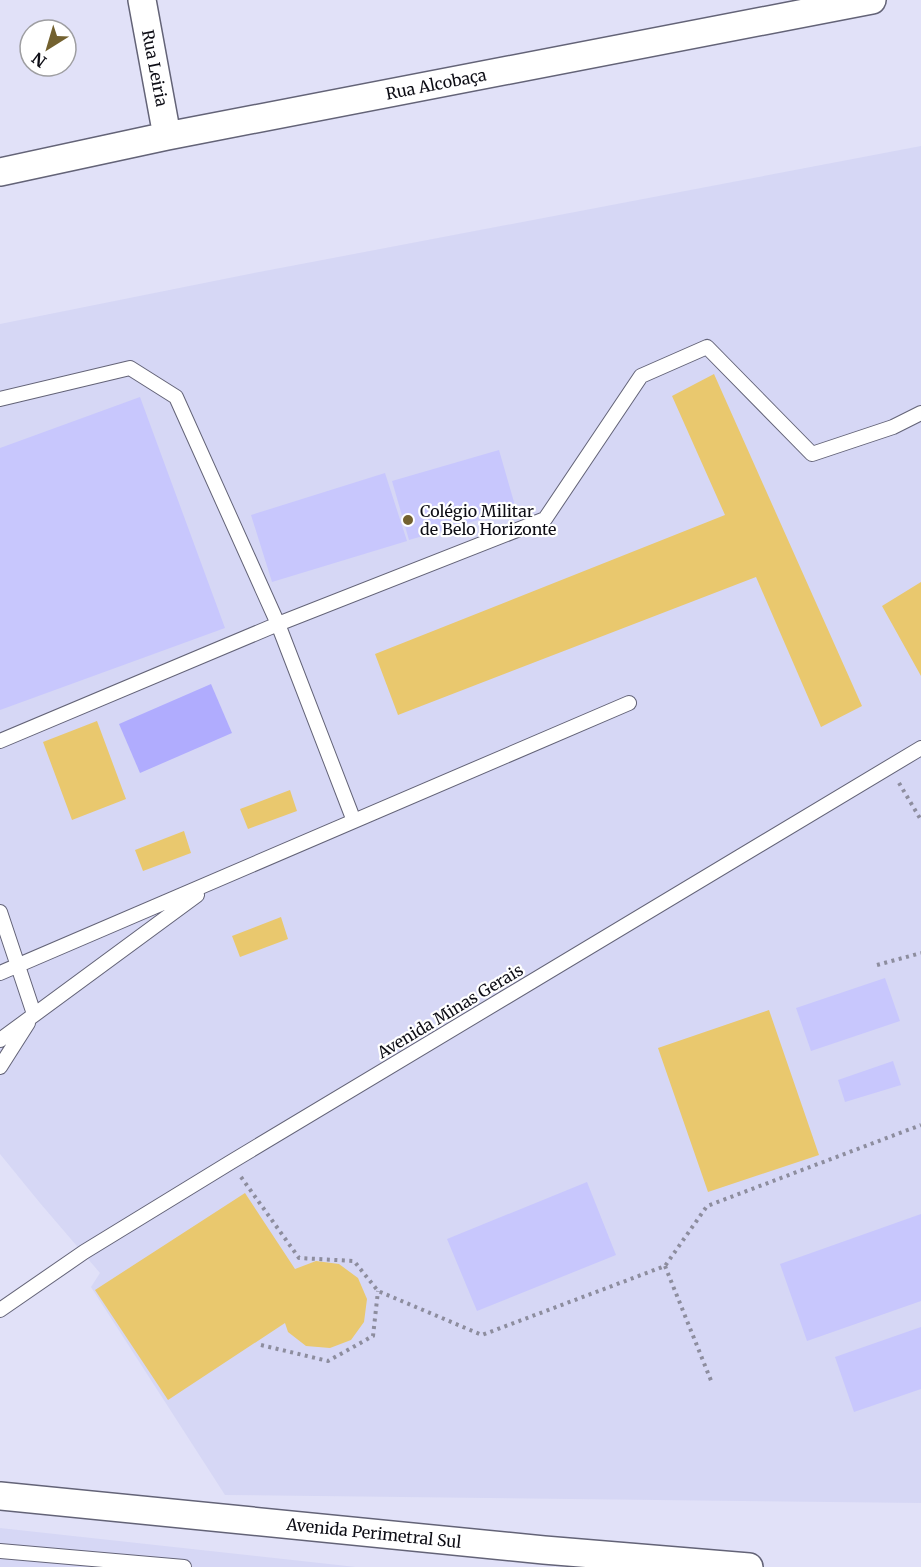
<svg xmlns="http://www.w3.org/2000/svg" width="921" height="1567" font-family="Merriweather,serif">
<style>
.built{fill:#d6d7f5}
.green{fill:#c8c7fd}
.water{fill:#b0acfe}
.building{fill:#e9c86e}
.lines{fill:none;stroke-linecap:round;stroke-linejoin:round}
.lane-casing{stroke:#636377;stroke-width:16}
.street-casing{stroke:#636377;stroke-width:30}
.path{stroke:#8d8d9e;stroke-width:4;stroke-dasharray:3 4.5;stroke-linecap:butt}
.lane{stroke:#fff;stroke-width:14}
.street{stroke:#fff;stroke-width:27}
.poi-dot{fill:#73612f;stroke:#fff;stroke-width:2}
.labels{text-anchor:middle;stroke-width:4.5;stroke-linejoin:round;paint-order:stroke}
.street-label{font-size:16px;fill:#0d0d15;stroke:#fff}
.poi-label{font-size:16px;fill:#0d0d15;stroke:#fff;text-anchor:start}
</style>
<rect width="100%" height="100%" fill="#e1e1f8"/>
<path class="built" d="M 921,146 L 921,1503 L 225,1495 L 91,1287 L 100,1273 L 40,1203 L 0,1154 L 0,324 L 254,273 Z
M 0,1528 L 356,1567 L 0,1567 Z"/>
<path class="green" d="M 140,397 L 225,628 L 0,710 L 0,448 Z
M 499,450 L 516,509 L 409,540 L 392,481 Z
M 385,473 L 407,541 L 272,582 L 251,515 Z
M 885,978 L 900,1021 L 811,1051 L 796,1008 Z
M 893,1061 L 901,1085 L 845,1102 L 838,1080 Z
M 587,1182 L 616,1255 L 477,1311 L 447,1239 Z
M 921,1214 L 921,1301 L 807,1341 L 780,1264 Z
M 921,1327 L 921,1389 L 854,1412 L 835,1357 Z"/>
<path class="water" d="M 211,684 L 232,733 L 140,773 L 119,724 Z"/>
<path class="building" d="M 714,374 L 862,706 L 821,727 L 756,577 L 398,715 L 375,654 L 725,515 L 672,396 Z
M 921,582 L 921,676 L 882,606 Z
M 97,721 L 126,799 L 72,820 L 43,742 Z
M 290,790 L 297,811 L 248,829 L 240,809 Z
M 184,831 L 191,853 L 143,871 L 135,850 Z
M 281,917 L 288,939 L 240,957 L 232,936 Z
M 769,1010 L 819,1155 L 708,1192 L 658,1048 Z
M 245,1193 L 295,1269 L 316,1261 L 339,1264 L 358,1278 L 367,1299 L 364,1322 L 351,1340 L 330,1348 L 306,1346 L 288,1332 L 285,1323 L 168,1400 L 95,1290 Z"/>
<g class="lines">
<g class="lane-casing">
<path id="lane" d="M 0,399 L 130,368 L 176,397 L 278,624 L 354,821
M 0,741 L 278,624 L 545,519 L 641,376 L 707,347 L 812,454 L 893,427 L 921,413
M 0,912 L 34,1014
M 0,973 L 629,703
M 0,1040 L 197,895
M 0,1067 L 28,1023
M 0,1310 L 84,1252 L 231,1162 L 921,748
M 0,1551 L 184,1567"/>
</g>
<g class="street-casing">
<path id="street" d="M 142,0 L 167,136
M 0,172 L 167,136 L 872,0
M 0,1496 L 544,1550 L 749,1567"/>
</g>
<path class="path" d="M 899,783 L 921,820
M 877,965 L 921,953
M 241,1177 L 299,1258 L 354,1261 L 378,1291 L 482,1335 L 665,1266 L 707,1206 L 921,1125
M 665,1266 L 712,1383
M 261,1345 L 328,1361 L 373,1336 L 378,1291"/>
<use href="#lane" class="lane"/>
<use href="#street" class="street"/>
</g>
<circle class="poi-dot" cx="408" cy="520" r="6"/>
<g class="labels">
<g class="street-label">
<text transform="translate(155 68) rotate(79)" y="6">Rua Leiria</text>
<text transform="translate(436 84) rotate(-11)" y="6">Rua Alcobaça</text>
<text transform="translate(450 1011) rotate(-31)" y="6">Avenida Minas Gerais</text>
<text transform="translate(374 1533) rotate(6)" y="6">Avenida Perimetral Sul</text>
</g>
<g class="poi-label">
<text x="420" y="517">Colégio Militar<tspan x="420" dy="18">de Belo Horizonte</tspan></text>
</g>
</g>
<g transform="translate(48 48) rotate(217)"><circle r="28" fill="#ffffff" stroke="#9e9ea1" stroke-width="1.5"/>
<path d="M0-4.5L10 22L0 15L-10 22Z" fill="#73612f"/>
<text y="-9" font-size="16" font-weight="bold" text-anchor="middle" fill="#0d0d15">N</text>
</g>
</svg>
